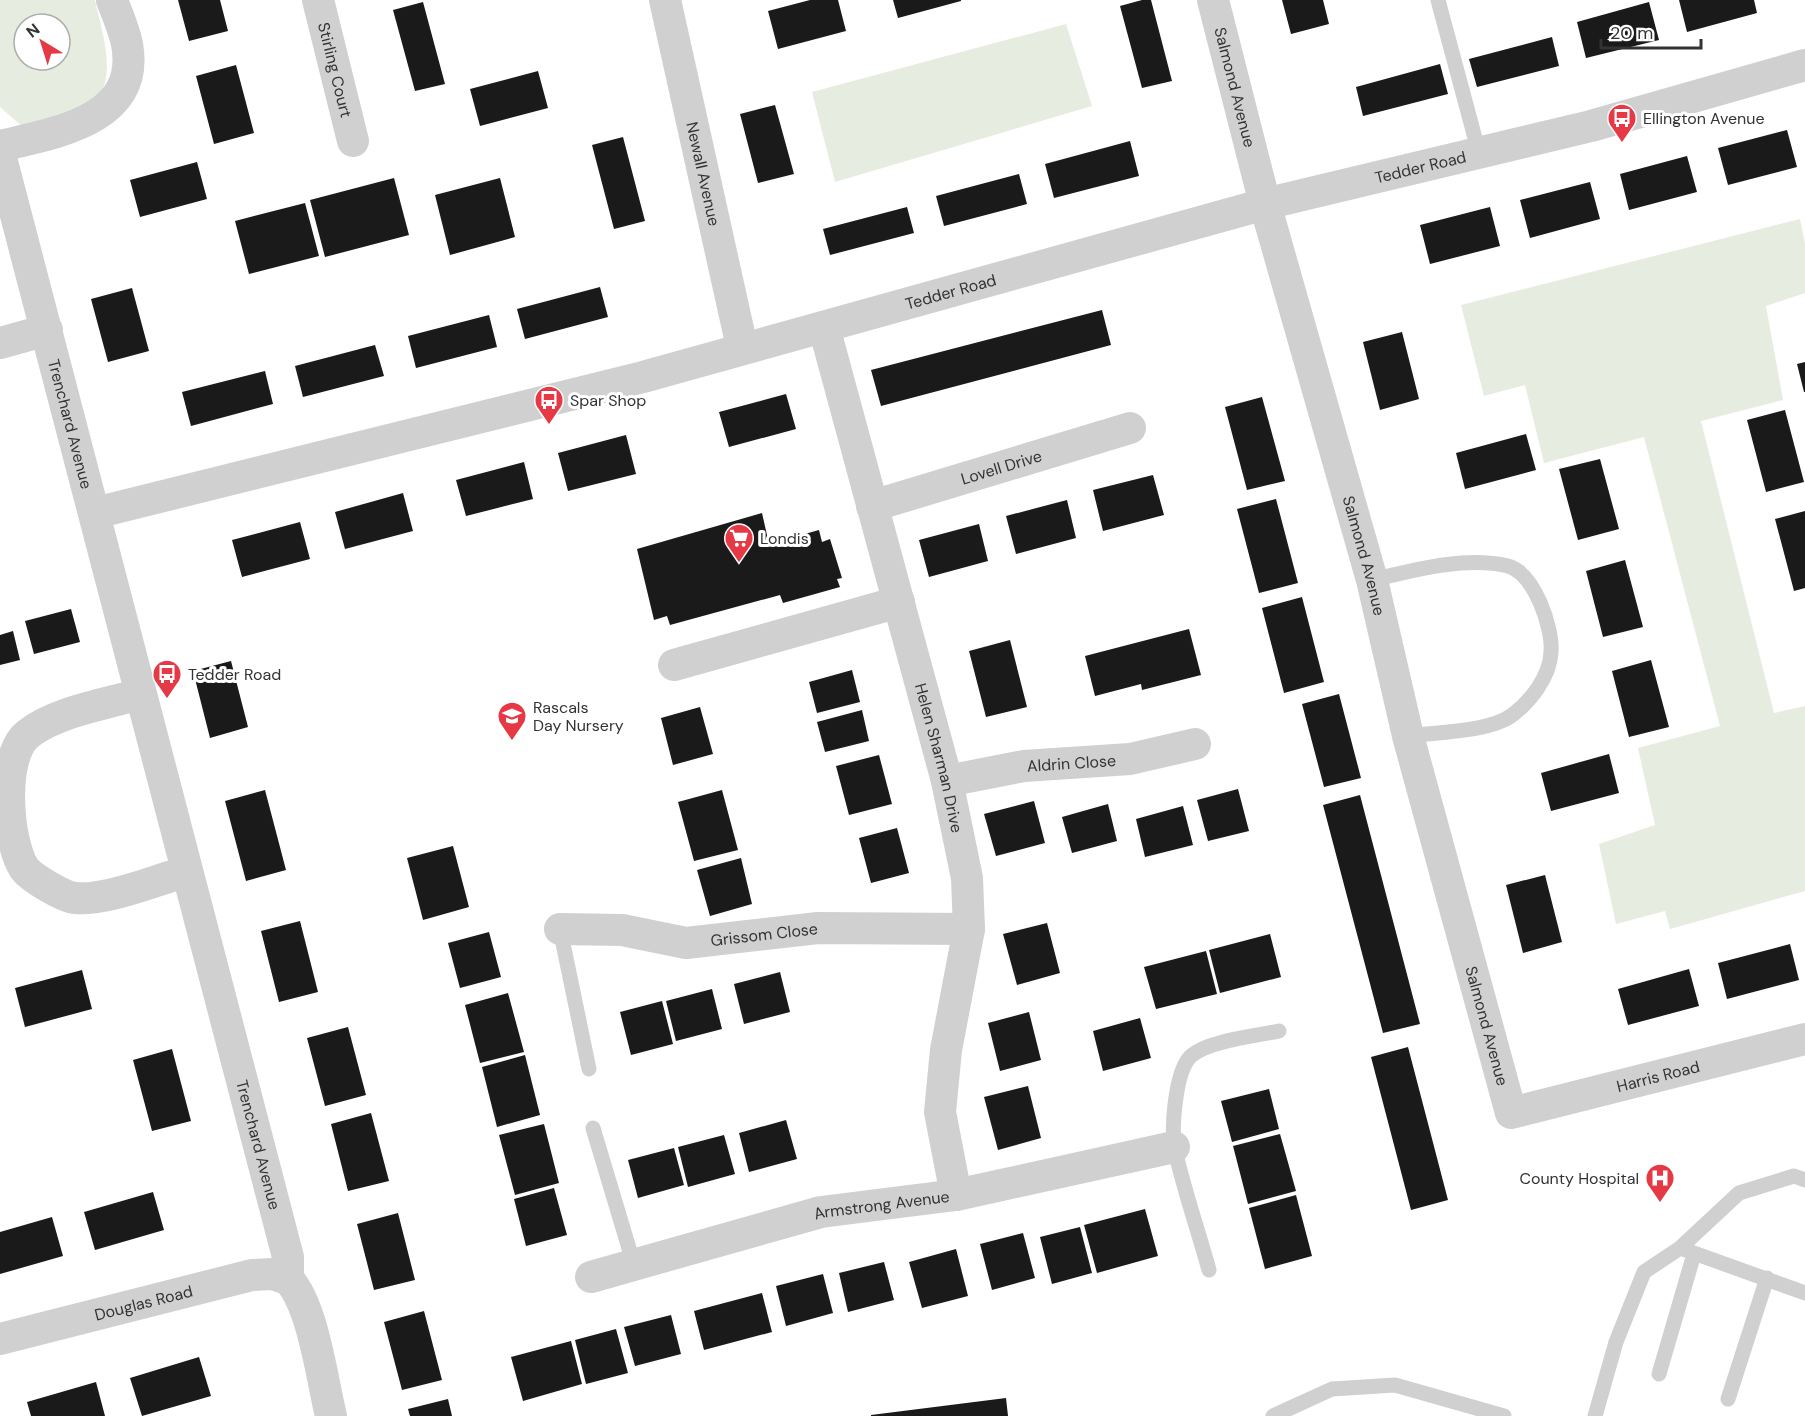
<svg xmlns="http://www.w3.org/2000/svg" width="1805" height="1416" font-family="'DM Sans',sans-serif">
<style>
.green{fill:#e6ecdf;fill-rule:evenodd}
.building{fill:#1a1a1a}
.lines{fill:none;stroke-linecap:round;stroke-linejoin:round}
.service{stroke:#d0d0d0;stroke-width:15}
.minor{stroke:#d0d0d0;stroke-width:32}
.labels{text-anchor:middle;stroke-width:6;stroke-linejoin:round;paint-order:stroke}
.street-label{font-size:16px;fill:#333;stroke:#fff}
.poi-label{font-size:16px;fill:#333;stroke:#fff;text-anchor:start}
</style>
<rect width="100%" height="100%" fill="#fff"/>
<path class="green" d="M 0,0 L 95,0 C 104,42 125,95 73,118 C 59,124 38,124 23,127 L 0,107 ZM 24,24 L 60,24 L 60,60 L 24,60 Z
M 1066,24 L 1092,106 L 835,182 L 812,92 Z
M 1800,219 L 1805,244 L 1805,293 L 1766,306 L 1783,400 L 1701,421 L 1774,713 L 1805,706 L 1805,891 L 1670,929 L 1665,911 L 1616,924 L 1599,844 L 1655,825 L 1638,748 L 1720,726 L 1644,437 L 1544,463 L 1525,385 L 1484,396 L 1461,305 Z"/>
<path class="building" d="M 178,0 L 220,0 L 228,31 L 189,41 Z
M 810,0 L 838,0 L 846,31 L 778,49 L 768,11 Z
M 893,0 L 961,0 L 961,1 L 898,18 Z
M 1142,0 L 1151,0 L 1172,81 L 1142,88 L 1120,6 Z
M 1282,0 L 1323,0 L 1329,24 L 1291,34 Z
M 1679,0 L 1754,0 L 1757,13 L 1687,32 Z
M 423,2 L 445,84 L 415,91 L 393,10 Z
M 1649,2 L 1659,40 L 1586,58 L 1577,22 Z
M 1552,37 L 1559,66 L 1477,87 L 1469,59 Z
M 1440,64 L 1448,94 L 1363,116 L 1356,87 Z
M 236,65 L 254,133 L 214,144 L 196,76 Z
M 538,71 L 548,108 L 480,126 L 470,89 Z
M 775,105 L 794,174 L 758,183 L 740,114 Z
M 1787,130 L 1797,167 L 1728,185 L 1718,148 Z
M 623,137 L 645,221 L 614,229 L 592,145 Z
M 1130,141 L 1139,176 L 1054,198 L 1045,164 Z
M 1687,156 L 1697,192 L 1629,210 L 1620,174 Z
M 197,162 L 207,199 L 140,217 L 130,180 Z
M 1019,174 L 1027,204 L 944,226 L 936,196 Z
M 394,178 L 409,235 L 325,257 L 310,200 Z
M 500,178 L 515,237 L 450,255 L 435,195 Z
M 1590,182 L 1600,219 L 1530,238 L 1520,200 Z
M 305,203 L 319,256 L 249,274 L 235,221 Z
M 907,207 L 914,233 L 830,255 L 823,229 Z
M 1490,207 L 1500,246 L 1430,264 L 1420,225 Z
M 600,287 L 608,317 L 525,339 L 517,309 Z
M 132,288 L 149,351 L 108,362 L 91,299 Z
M 1102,310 L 1111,345 L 881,406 L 871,370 Z
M 489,315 L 497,347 L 416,368 L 408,336 Z
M 1402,332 L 1419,399 L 1380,410 L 1363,342 Z
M 375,345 L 384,376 L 303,397 L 295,366 Z
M 1805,362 L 1805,392 L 1804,392 L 1797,364 Z
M 265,371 L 273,404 L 191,426 L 182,392 Z
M 786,394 L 796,429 L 729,447 L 719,412 Z
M 1262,397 L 1285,481 L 1247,490 L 1225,407 Z
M 1785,410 L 1804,482 L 1766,492 L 1747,420 Z
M 1526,434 L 1536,470 L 1465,489 L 1456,453 Z
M 626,435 L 636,474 L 568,491 L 558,453 Z
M 1600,459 L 1619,529 L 1578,540 L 1559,469 Z
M 524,462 L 533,499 L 466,516 L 456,480 Z
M 1153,475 L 1164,515 L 1103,531 L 1093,490 Z
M 403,493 L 413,531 L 345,549 L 335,512 Z
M 1276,499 L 1298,583 L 1259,593 L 1237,509 Z
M 1067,500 L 1076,538 L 1016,554 L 1006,516 Z
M 1805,511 L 1805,588 L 1794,591 L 1775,519 Z
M 762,513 L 769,544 L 819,530 L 822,542 L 830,539 L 842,578 L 837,579 L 840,587 L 783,603 L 780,595 L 670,625 L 667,616 L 654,620 L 637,549 Z
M 300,522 L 310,559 L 242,577 L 232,540 Z
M 979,524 L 988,561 L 929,577 L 919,540 Z
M 1625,560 L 1643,627 L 1603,637 L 1586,571 Z
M 1302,597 L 1324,682 L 1284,693 L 1262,608 Z
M 71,609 L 80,642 L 34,654 L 25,621 Z
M 1189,629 L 1201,675 L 1142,690 L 1141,684 L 1095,696 L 1085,656 Z
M 13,631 L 20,660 L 0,665 L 0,635 Z
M 1010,640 L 1027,707 L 986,717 L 969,651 Z
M 1651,660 L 1669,727 L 1629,737 L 1612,671 Z
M 231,661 L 248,727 L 210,738 L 193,671 Z
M 852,670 L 860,702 L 817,713 L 809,682 Z
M 1339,694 L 1361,778 L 1324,787 L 1302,704 Z
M 700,707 L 713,754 L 673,765 L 661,718 Z
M 862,710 L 869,741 L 825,752 L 817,722 Z
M 1609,754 L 1619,793 L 1551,811 L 1541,773 Z
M 879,755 L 892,804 L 849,815 L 836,766 Z
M 1238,789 L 1249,831 L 1208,841 L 1197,800 Z
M 265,790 L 286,870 L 246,881 L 225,801 Z
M 722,790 L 738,850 L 694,861 L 678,802 Z
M 1360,795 L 1420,1024 L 1383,1033 L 1323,805 Z
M 1034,801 L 1045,843 L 996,856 L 984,814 Z
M 1108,804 L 1117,841 L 1072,853 L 1062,817 Z
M 1183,806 L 1193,845 L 1145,857 L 1136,819 Z
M 897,828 L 909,873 L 871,883 L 859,838 Z
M 453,846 L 469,907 L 423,920 L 407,858 Z
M 741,858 L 752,904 L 710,916 L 697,870 Z
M 1545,875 L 1562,942 L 1523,953 L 1506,885 Z
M 300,921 L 318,992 L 279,1002 L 261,931 Z
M 1047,923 L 1060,973 L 1017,985 L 1003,934 Z
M 489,932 L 501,977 L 460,988 L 448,943 Z
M 1270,934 L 1281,977 L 1220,993 L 1209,950 Z
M 1790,944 L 1799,980 L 1727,999 L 1718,963 Z
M 1206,951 L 1217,994 L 1156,1009 L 1144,967 Z
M 1689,969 L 1699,1006 L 1628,1025 L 1618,989 Z
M 82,970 L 92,1009 L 25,1027 L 15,988 Z
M 780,972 L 790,1012 L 744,1024 L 734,984 Z
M 712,989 L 722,1029 L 676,1041 L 666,1001 Z
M 508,993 L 524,1052 L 480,1063 L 465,1005 Z
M 662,1001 L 673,1044 L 631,1055 L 620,1012 Z
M 1029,1012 L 1041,1060 L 1000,1071 L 988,1023 Z
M 1140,1018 L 1151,1058 L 1103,1071 L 1093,1031 Z
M 348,1027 L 366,1095 L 325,1106 L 307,1038 Z
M 1408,1047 L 1448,1200 L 1411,1210 L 1371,1057 Z
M 172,1049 L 191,1121 L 152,1131 L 133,1060 Z
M 525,1055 L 540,1115 L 497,1127 L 482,1067 Z
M 1028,1086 L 1041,1138 L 998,1150 L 984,1097 Z
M 1269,1089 L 1279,1129 L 1232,1142 L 1221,1101 Z
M 371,1113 L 389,1181 L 348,1191 L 331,1124 Z
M 786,1120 L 797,1159 L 749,1172 L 739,1133 Z
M 544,1124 L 559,1183 L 515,1195 L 499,1135 Z
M 1280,1134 L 1296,1191 L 1248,1204 L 1233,1146 Z
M 724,1135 L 735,1174 L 688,1187 L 678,1147 Z
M 674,1148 L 684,1185 L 638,1198 L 628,1160 Z
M 554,1188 L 567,1235 L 526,1246 L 514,1199 Z
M 153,1192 L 164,1230 L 95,1250 L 84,1212 Z
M 1296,1195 L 1312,1256 L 1265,1269 L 1249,1208 Z
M 1145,1209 L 1158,1256 L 1097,1273 L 1084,1225 Z
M 398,1213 L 415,1280 L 374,1290 L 357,1224 Z
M 52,1217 L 63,1256 L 0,1274 L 0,1232 Z
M 1080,1227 L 1092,1273 L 1052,1284 L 1040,1237 Z
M 1023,1233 L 1035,1278 L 992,1290 L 980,1244 Z
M 956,1249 L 968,1296 L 922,1308 L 909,1262 Z
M 884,1262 L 894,1300 L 848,1312 L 839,1273 Z
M 823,1274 L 833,1313 L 786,1326 L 776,1286 Z
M 762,1293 L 772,1332 L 704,1350 L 694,1311 Z
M 424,1311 L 442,1380 L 402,1390 L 384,1322 Z
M 671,1315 L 681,1354 L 635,1366 L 624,1327 Z
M 616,1329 L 628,1373 L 586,1384 L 575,1340 Z
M 571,1341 L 582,1384 L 523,1401 L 511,1357 Z
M 199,1357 L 211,1396 L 142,1416 L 130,1378 Z
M 96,1382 L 105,1416 L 31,1416 L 27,1402 Z
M 1006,1398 L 1008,1416 L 871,1416 L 871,1415 Z
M 448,1399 L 452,1416 L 410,1416 L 408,1409 Z"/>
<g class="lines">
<path class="service" d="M 1438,0 L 1479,153
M 1372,580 C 1414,570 1465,556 1508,566 C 1534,573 1553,627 1551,652 C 1550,677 1530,702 1511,716 C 1488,732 1436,732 1408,736
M 560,929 L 589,1069
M 593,1128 L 634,1265
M 1680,1248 L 1805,1293
M 1209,1270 C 1198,1230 1184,1190 1175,1150 C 1171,1129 1175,1071 1191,1056 C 1207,1041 1256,1036 1279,1031
M 1659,1374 L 1694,1254
M 1728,1399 L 1767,1278
M 1273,1416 L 1332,1389 L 1395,1385 L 1504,1416
M 1595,1416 L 1616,1342 L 1644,1272 L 1680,1248 L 1739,1193 L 1794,1176 L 1805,1180"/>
<g class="minor">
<path id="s1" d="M 318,0 L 353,141"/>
<path id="s2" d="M 665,0 L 742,347"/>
<path id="s3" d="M 1213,0 L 1265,204 L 1372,580 L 1408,736 L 1511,1113 L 1805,1039"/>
<path d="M 0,146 C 54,133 141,121 127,44 C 124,29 117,14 112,0"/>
<path id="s4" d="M 0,154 L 288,1257 L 288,1279 C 313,1305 322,1379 331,1416"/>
<path id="s5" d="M 824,327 L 947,781 L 967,878 L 969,929 L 946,1050 L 940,1112 L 956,1195"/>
<path d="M 0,343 L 47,330"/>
<path id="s6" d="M 872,506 L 1130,428"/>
<path id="s7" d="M 95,513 L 643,377 L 1265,204 L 1591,126 L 1805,65"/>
<path d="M 674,665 L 899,602"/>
<path d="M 140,694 C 106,704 55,712 28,734 C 0,756 7,841 24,868 C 31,878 64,897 75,898 C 107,901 155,880 186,872"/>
<path id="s8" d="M 947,781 L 1024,766 L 1130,759 L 1195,744"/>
<path id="s9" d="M 560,929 L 622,930 L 686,943 L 818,928 L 969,929"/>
<path id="s10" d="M 591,1277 L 821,1212 L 956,1195 L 1174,1147"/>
<path id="s11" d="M 0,1339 L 252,1275 L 272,1274 L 288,1279"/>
</g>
</g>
<defs>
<g id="bus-pin" transform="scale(1.5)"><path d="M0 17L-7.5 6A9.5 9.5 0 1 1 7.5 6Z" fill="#e63946" stroke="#fff"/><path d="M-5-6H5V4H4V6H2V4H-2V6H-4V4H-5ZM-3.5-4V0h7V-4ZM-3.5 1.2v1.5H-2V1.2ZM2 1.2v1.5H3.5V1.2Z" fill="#fff"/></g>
<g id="supermarket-pin" transform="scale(1.5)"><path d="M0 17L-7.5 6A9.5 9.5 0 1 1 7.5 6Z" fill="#e63946" stroke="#fff"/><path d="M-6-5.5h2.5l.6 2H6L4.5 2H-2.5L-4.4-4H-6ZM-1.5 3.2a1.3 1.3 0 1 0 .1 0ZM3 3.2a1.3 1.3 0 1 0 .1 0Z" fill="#fff"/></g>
<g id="school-pin" transform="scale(1.5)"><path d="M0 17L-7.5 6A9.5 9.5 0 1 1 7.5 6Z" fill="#e63946" stroke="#fff"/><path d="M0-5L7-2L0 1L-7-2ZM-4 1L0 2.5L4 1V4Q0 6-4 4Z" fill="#fff"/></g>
<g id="hospital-pin" transform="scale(1.5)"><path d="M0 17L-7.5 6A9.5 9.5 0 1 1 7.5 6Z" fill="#e63946" stroke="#fff"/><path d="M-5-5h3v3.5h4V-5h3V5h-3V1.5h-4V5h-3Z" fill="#fff"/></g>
</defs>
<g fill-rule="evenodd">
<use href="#bus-pin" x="1622" y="118"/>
<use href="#bus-pin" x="549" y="400"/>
<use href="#supermarket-pin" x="739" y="538"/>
<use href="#bus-pin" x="167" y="674"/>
<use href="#school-pin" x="512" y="716"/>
<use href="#hospital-pin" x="1660" y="1178"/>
</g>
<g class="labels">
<g class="street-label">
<text dy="6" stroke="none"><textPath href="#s1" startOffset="72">Stirling Court</textPath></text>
<text dy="6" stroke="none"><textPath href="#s3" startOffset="90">Salmond Avenue</textPath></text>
<text dy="6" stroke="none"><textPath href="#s7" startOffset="1370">Tedder Road</textPath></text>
<text dy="6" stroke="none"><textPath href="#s2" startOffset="178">Newall Avenue</textPath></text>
<text dy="6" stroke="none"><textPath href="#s7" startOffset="884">Tedder Road</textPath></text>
<text dy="6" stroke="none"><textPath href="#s4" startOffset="279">Trenchard Avenue</textPath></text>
<text dy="6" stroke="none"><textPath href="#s6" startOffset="135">Lovell Drive</textPath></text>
<text dy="6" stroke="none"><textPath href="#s3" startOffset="576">Salmond Avenue</textPath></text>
<text dy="6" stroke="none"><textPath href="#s5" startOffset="446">Helen Sharman Drive</textPath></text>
<text dy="6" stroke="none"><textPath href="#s8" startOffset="126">Aldrin Close</textPath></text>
<text dy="6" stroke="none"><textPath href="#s9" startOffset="206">Grissom Close</textPath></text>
<text dy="6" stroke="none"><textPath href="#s3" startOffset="1062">Salmond Avenue</textPath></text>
<text dy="6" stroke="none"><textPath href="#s3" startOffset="1304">Harris Road</textPath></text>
<text dy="6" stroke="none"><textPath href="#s4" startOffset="1024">Trenchard Avenue</textPath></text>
<text dy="6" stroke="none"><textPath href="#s10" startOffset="300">Armstrong Avenue</textPath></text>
<text dy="6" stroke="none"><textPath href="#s11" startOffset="148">Douglas Road</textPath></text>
</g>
<g class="poi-label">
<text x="1643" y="124">Ellington Avenue</text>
<text x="570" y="406">Spar Shop</text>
<text x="760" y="544">Londis</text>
<text x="188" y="680">Tedder Road</text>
<text x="533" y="713">Rascals<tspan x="533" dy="18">Day Nursery</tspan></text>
<text x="1639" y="1184" text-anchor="end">County Hospital</text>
</g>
</g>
<g transform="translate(42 42) rotate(322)"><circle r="28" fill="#ffffff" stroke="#adadad" stroke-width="1.5"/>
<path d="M0-4.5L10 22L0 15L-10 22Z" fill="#e63946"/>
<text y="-9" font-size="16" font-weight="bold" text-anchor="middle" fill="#333333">N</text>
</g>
<path d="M1601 39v9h100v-9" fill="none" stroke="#333333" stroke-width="3"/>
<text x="1610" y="39" font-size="18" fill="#333333" stroke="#ffffff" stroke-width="4.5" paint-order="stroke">20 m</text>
</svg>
